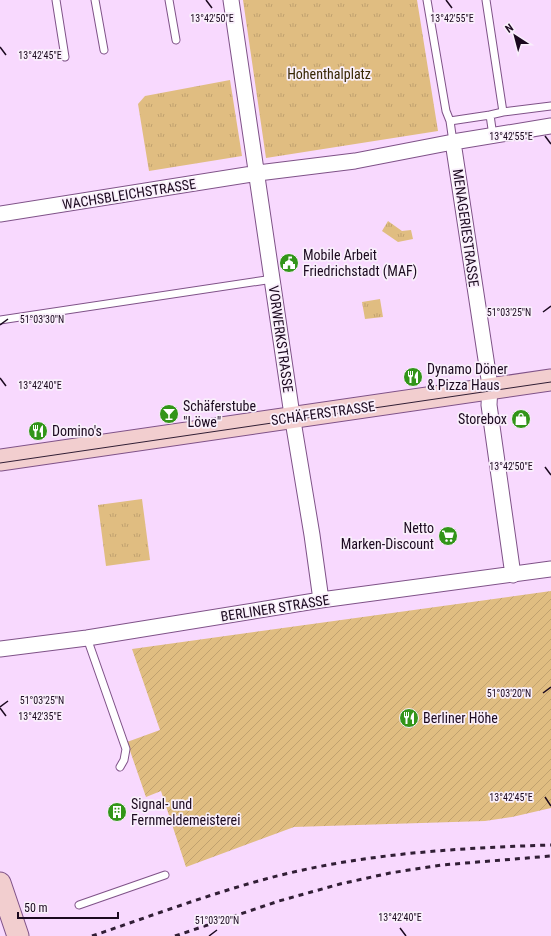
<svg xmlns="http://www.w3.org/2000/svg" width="551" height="936" font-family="'Roboto Condensed',sans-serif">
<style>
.grass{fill:url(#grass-tufts)}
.garden{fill:url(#garden-furrows)}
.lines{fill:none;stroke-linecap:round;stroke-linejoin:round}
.lane-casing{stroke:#7f5288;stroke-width:9}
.street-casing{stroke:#7f5288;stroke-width:17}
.secondary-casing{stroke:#7f5288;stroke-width:23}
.lane{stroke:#fff;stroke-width:7}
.street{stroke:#fff;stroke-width:15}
.secondary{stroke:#f2cecf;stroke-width:21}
.tram{stroke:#311e35;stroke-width:1}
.rail{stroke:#311e35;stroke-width:3;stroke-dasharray:5 5;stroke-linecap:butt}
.ticks{fill:none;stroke:#1b091f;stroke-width:1.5}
.labels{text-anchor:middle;stroke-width:3.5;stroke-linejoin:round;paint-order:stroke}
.park-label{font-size:14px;fill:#372604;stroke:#f9effb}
.street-label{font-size:14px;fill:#1b091f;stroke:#f9effb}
.poi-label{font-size:14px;fill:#1b091f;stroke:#f9effb;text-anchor:start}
.ticks-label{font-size:10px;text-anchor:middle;fill:#1b091f;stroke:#f9effb;stroke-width:3.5;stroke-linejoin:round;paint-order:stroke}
</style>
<defs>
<pattern id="grass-tufts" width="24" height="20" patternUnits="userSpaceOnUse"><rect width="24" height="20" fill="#e0bd81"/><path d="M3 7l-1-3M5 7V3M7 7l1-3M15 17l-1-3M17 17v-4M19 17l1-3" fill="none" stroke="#c0a16f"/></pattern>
<pattern id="garden-furrows" width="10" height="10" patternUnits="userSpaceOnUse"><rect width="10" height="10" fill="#e0bd81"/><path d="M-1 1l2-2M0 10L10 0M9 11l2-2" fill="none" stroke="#c0a16f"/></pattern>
</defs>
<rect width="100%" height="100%" fill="#f8d9fe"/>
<path class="grass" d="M 243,0 L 417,0 L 438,131 L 266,158 Z
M 230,80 L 242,156 L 149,171 L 138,104 L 145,96 Z
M 388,221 L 402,231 L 411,230 L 413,239 L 398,242 L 382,231 Z
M 380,299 L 383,317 L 365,319 L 362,302 Z
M 142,499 L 150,560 L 106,566 L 98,505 Z"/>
<path class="garden" d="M 551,591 L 551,808 L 512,817 L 485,821 L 294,827 L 186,867 L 161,791 L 146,797 L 127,742 L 160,730 L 132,649 Z"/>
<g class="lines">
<g class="lane-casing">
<path id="lane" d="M 56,0 L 65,57
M 95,0 L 104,50
M 169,0 L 176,40
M 427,0 L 446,111 L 450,121 L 453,142
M 486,0 L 503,112 L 490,115 L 493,136
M 503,112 L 551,106
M 450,121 L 490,115
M 0,320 L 273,279
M 87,638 L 126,749 L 124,760 L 120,767
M 79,905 L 165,875"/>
</g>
<g class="street-casing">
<path id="street" d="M 231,0 L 292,415 L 312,535 L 321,600
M 453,142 L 490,386 L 489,405 L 513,575
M 0,214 L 258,173 L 355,161 L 453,142 L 551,126
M 0,649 L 87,638 L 321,600 L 551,569"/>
</g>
<g class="secondary-casing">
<path id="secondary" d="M 0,460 L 551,380
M 0,883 L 18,936"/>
</g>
<use href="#lane" class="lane"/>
<use href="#street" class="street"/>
<use href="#secondary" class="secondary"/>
<path class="tram" d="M 0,463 L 551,382"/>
<path class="rail" d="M 92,936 C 154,915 217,891 281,875 C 370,853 460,848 551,845
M 175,936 L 279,901 L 340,884 L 390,873 L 442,865 L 551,856"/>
</g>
<path class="ticks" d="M 206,0 L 212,8M 446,0 L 452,8M 0,47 L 6,55M 545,136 L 551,144M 543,312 L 551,306M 0,325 L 8,319M 0,378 L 6,386M 545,467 L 551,475M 543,693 L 551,687M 0,707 L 8,701M 0,708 L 6,716M 545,797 L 551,806M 400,928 L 406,936M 209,936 L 217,930"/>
<defs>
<g id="civic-disc" transform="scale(1)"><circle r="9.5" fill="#329519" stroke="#f9effb"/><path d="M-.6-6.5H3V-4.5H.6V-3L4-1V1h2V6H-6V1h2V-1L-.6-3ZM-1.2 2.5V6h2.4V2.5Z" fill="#fff"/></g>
<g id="restaurant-disc" transform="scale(1)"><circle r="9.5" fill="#329519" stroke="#f9effb"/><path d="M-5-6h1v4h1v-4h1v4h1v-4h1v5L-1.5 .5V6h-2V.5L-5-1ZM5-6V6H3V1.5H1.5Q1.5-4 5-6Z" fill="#fff"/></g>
<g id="bar-disc" transform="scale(1)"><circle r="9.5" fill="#329519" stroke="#f9effb"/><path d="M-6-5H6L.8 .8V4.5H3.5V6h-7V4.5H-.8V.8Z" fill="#fff"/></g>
<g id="shop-disc" transform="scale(1)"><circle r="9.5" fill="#329519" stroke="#f9effb"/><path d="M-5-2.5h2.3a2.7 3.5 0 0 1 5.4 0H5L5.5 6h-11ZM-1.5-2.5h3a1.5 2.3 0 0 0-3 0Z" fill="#fff"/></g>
<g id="supermarket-disc" transform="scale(1)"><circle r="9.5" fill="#329519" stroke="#f9effb"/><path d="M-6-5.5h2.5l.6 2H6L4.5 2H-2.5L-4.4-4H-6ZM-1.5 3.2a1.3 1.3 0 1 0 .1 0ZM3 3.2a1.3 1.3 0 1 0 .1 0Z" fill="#fff"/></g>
<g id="building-disc" transform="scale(1)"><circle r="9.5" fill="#329519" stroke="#f9effb"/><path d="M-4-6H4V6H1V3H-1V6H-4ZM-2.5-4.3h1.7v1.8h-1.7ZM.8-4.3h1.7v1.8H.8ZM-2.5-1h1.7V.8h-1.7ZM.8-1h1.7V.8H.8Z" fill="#fff"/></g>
</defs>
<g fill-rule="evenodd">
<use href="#civic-disc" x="289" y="263"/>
<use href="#restaurant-disc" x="413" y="377"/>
<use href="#bar-disc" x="169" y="414"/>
<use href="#shop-disc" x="521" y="419"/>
<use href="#restaurant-disc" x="38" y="431"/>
<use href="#supermarket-disc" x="448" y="536"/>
<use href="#restaurant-disc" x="409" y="718"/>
<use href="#building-disc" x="117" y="812"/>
</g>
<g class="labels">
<g class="park-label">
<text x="329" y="79">Hohenthalplatz</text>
</g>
<g class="street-label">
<text transform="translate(129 194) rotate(-9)" y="5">WACHSBLEICHSTRASSE</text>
<text transform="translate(466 228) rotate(82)" y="5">MENAGERIESTRASSE</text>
<text transform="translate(281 339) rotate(82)" y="5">VORWERKSTRASSE</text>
<text transform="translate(323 413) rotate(-8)" y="5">SCHÄFERSTRASSE</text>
<text transform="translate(275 608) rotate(-9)" y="5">BERLINER STRASSE</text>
</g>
<g class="poi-label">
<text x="303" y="260">Mobile Arbeit<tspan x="303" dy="16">Friedrichstadt (MAF)</tspan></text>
<text x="427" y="374">Dynamo Döner<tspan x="427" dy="16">&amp; Pizza Haus</tspan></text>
<text x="183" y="411">Schäferstube<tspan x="183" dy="16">"Löwe"</tspan></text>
<text x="507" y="424" text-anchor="end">Storebox</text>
<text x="52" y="436">Domino's</text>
<text x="434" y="533" text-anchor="end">Netto<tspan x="434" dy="16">Marken-Discount</tspan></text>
<text x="423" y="723">Berliner Höhe</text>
<text x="131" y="809">Signal- und<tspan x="131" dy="16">Fernmeldemeisterei</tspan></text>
</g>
</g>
<g class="ticks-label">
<text x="212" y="22">13°42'50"E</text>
<text x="452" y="22">13°42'55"E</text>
<text x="40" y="59">13°42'45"E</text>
<text x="511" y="140">13°42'55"E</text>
<text x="509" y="316">51°03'25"N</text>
<text x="42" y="323">51°03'30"N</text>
<text x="40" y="389">13°42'40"E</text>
<text x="511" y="470">13°42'50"E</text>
<text x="509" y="697">51°03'20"N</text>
<text x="42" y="704">51°03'25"N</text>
<text x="40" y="720">13°42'35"E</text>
<text x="511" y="801">13°42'45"E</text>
<text x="400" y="921">13°42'40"E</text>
<text x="217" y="924">51°03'20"N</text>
</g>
<g transform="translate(515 36) rotate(324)" stroke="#f9effb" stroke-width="3" paint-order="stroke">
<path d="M0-3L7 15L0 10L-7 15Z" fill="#1b091f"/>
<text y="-6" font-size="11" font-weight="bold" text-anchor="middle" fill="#1b091f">N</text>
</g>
<path d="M18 912v6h100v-6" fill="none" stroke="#1b091f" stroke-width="2"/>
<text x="24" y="912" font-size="12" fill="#1b091f" stroke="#f9effb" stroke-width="3" paint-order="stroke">50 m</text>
</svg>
